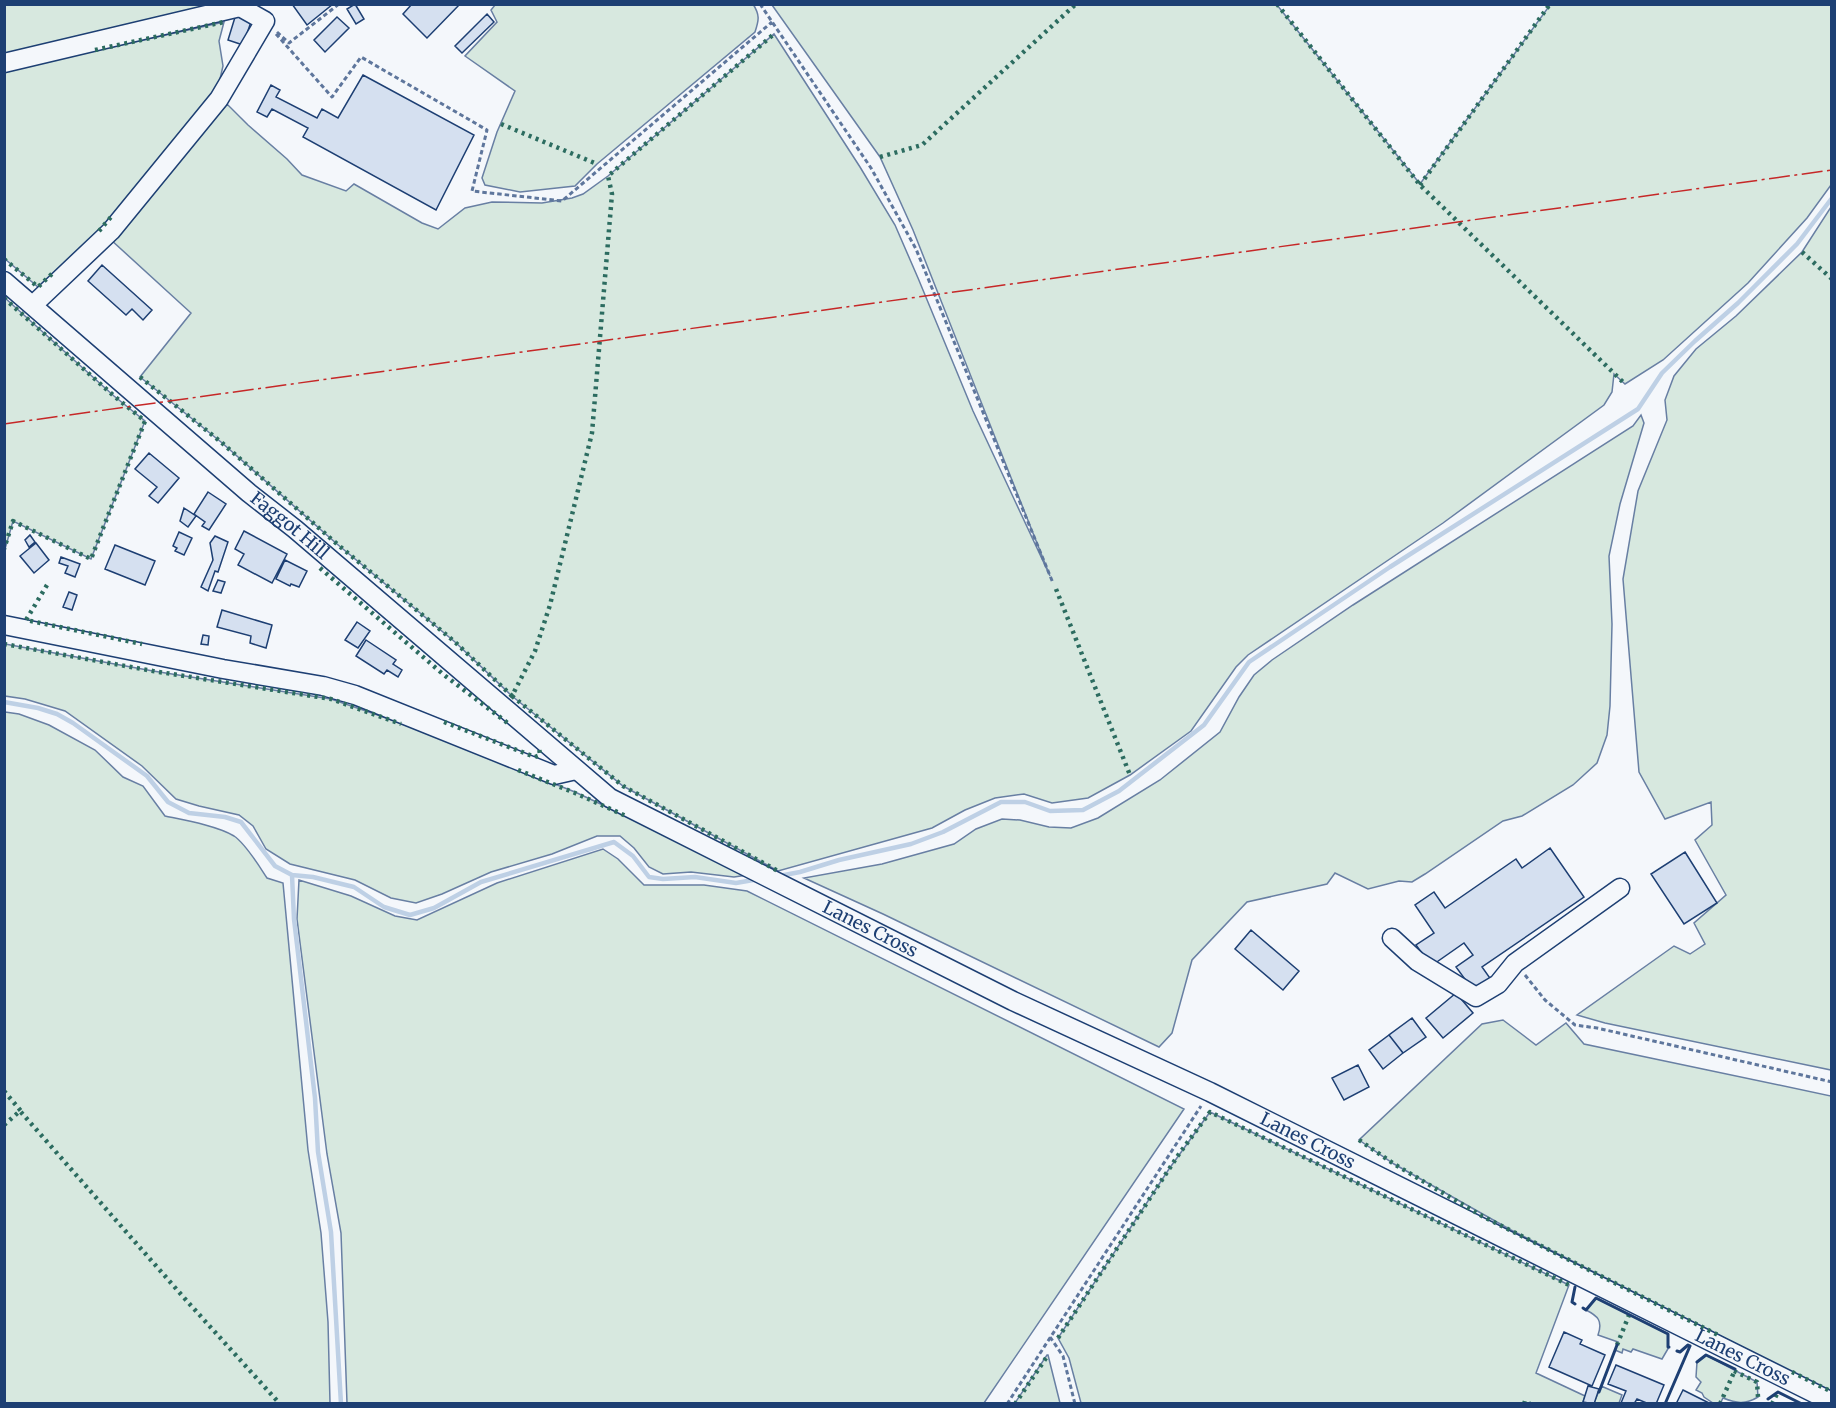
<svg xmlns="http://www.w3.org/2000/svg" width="1836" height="1408" font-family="Merriweather,serif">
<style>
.green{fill:#d7e8df;stroke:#687fa3;stroke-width:1.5}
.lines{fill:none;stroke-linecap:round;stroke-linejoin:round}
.stream{stroke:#bed0e5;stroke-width:4.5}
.building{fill:#d5e0f0;stroke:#1d3f73;stroke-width:1.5}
.minor-casing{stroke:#1d3f73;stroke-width:21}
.path{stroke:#5e769c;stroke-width:3;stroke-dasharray:4.5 3;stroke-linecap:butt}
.minor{stroke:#f4f7fb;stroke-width:18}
.hedge{stroke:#2c6c60;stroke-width:4.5;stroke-dasharray:3 4.5;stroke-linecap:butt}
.wall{stroke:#1d3f73;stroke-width:3}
.power{stroke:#c62828;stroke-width:1.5;stroke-dasharray:21 4.5 3 4.5;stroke-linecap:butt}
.labels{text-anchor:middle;stroke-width:4.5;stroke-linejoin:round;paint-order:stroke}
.street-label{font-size:18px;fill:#1d3f73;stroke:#f4f7fb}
</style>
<rect width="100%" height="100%" fill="#f4f7fb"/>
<path class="green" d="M 753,4 C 760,15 759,20 755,32 L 597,164 L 575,186 L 520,192 L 485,185 L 482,178 L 497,132 L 515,91 L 465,56 L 497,22 L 491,10 L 495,5 Z
M 5,5 L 228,5 L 5,56 Z
M 772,5 L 1277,5 L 1420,184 L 1550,5 L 1831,5 L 1831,185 L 1807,218 L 1748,283 L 1663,360 L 1625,384 L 1614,374 L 1612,392 L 1604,405 L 1443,523 L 1248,655 L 1236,667 L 1191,731 L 1130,775 L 1088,798 L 1052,803 L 1024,794 L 995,798 L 965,810 L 932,828 L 778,871 L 623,786 L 512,696 L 455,642 L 337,544 L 221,442 L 140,377 L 191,313 L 110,239 L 227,104 L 248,125 L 287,159 L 302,175 L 346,191 L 354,184 L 422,223 L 438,229 L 465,208 L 492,202 L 542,203 L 572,198 L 583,194 L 608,176 L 774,34 L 860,167 L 895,225 L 918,278 L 973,411 L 1050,576 L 913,230 L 880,157 Z
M 224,22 L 219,41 L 223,66 L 217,92 L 158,165 L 85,246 L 38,287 L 5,259 L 4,71 Z
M 1831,207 L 1831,1070 L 1605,1023 L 1577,1015 L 1674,946 L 1690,954 L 1705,944 L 1694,923 L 1726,895 L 1695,840 L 1712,825 L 1711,802 L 1665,819 L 1639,772 L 1623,579 L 1638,491 L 1667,420 L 1665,400 L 1674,376 L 1696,349 L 1736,316 L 1802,252 Z
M 5,298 L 114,396 L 145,421 L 91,559 L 13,521 L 5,549 Z
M 1641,415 L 1644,423 L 1620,504 L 1609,556 L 1612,624 L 1610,706 L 1607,735 L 1597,763 L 1573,785 L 1522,816 L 1503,821 L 1425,874 L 1412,882 L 1399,881 L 1368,889 L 1335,873 L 1327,884 L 1247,902 L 1192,960 L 1172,1033 L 1159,1047 L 883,914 L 804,878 L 882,864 L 954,844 L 976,829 L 1002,819 L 1020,820 L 1049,827 L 1071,828 L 1098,818 L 1160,780 L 1220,732 L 1239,697 L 1254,675 L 1272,660 L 1353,605 L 1633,426 Z
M 5,644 L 153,671 L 331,699 L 398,722 L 575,792 L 667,835 L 747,875 L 734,877 L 691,872 L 663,874 L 649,867 L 634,848 L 620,836 L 597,836 L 552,854 L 491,872 L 442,894 L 416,903 L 391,898 L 355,880 L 290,864 L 266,849 L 253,826 L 239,815 L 199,806 L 176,799 L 142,766 L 65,711 L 25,699 L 5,696 Z
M 5,712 L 19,714 L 49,725 L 95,750 L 123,777 L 143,786 L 165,816 C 184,820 218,826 234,836 C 246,844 259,866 267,878 L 283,883 L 308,1150 L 321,1233 L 328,1322 L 330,1403 L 5,1403 Z
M 603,849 L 618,859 L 644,885 L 704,885 L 747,891 L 1184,1109 L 984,1403 L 347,1403 L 341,1233 L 327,1154 L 297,919 L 299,880 L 351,896 L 395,916 L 417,920 L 497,883 Z
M 1503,1020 L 1536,1045 L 1566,1023 L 1584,1044 L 1831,1096 L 1831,1392 L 1511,1230 L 1394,1164 L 1359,1140 L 1482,1024 Z
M 1210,1112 L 1569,1285 L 1536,1373 L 1585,1396 L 1583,1402 L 1588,1403 L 1081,1403 L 1069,1358 L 1058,1338 L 1169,1169 Z
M 1596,1298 L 1668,1334 L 1668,1346 L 1669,1347 L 1662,1359 L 1633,1349 L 1631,1352 L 1623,1349 L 1622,1353 L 1615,1350 L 1618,1342 L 1598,1335 C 1603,1321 1598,1316 1586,1310 Z
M 1048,1355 L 1060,1403 L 1015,1403 L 1047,1355 Z
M 1706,1355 L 1757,1382 L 1758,1397 C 1745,1405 1736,1403 1723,1398 L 1720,1404 L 1713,1403 L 1704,1397 L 1702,1393 L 1696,1390 L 1701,1382 L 1696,1377 L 1697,1362 Z
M 1601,1386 L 1622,1395 L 1619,1403 L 1594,1403 Z"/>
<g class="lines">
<path class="stream" d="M 4,702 L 38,708 L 57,714 L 73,723 L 147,776 L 168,802 L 189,813 L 225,817 L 241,822 L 275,866 L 292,875 L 313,877 L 354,887 L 384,907 L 410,915 L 434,908 L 481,882 L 614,842 L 633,856 L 649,877 L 663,879 L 695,877 L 736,883 L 759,879
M 292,875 L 294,919 L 315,1098 L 318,1152 L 331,1232 L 341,1404
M 779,876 L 800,872 L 839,860 L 911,844 L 943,832 L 1001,802 L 1025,802 L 1050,811 L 1083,810 L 1119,791 L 1204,725 L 1249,662 L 1390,567 L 1638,409 L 1662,373 L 1695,341 L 1738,303 L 1797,244 L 1832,198"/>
</g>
<path class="building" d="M 292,4 L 333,4 L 307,25 Z
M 355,4 L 364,19 L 356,24 L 347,9 Z
M 412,4 L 460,4 L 427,38 L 403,14 Z
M 236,14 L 252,19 L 243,45 L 228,40 Z
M 487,14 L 494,22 L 462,53 L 455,46 Z
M 337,17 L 349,28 L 325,52 L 314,40 Z
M 363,75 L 474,135 L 436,210 L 303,137 L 308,128 L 272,109 L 267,117 L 257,112 L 271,85 L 280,90 L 276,97 L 317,118 L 322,109 L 338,118 Z
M 102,265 L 152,310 L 143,320 L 132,309 L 126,315 L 88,281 Z
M 149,453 L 179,478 L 158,503 L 149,496 L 157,487 L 135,469 Z
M 208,492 L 226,504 L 209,530 L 202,526 L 205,522 L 194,514 Z
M 184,508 L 196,516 L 188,527 L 180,521 Z
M 244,531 L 287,554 L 272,583 L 238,565 L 244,554 L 235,549 Z
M 179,532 L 192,538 L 184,555 L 175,551 L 177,548 L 173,546 Z
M 30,535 L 35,542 L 29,547 L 25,540 Z
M 215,536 L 228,542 L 218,572 L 215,571 L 208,591 L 201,587 L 213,560 L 210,543 Z
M 36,543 L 49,560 L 34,573 L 20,556 Z
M 115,545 L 155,561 L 145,585 L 105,569 Z
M 61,557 L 80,564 L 75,577 L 65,573 L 68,566 L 59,563 Z
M 285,560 L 307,571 L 299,587 L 291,584 L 290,586 L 276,579 Z
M 218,580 L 225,582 L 221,593 L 213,591 Z
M 69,592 L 77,595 L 72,610 L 63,607 Z
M 222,610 L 272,625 L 266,648 L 250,643 L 251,636 L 217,627 Z
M 357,622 L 370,631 L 358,648 L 345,640 Z
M 203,635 L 209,636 L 208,645 L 201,644 Z
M 366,640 L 396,660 L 393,664 L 402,670 L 398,677 L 387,670 L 384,674 L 356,656 Z
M 1550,848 L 1584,897 L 1482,967 L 1492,981 L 1475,993 L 1456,967 L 1473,955 L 1464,943 L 1431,966 L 1416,945 L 1434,933 L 1415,905 L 1434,892 L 1445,908 L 1516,859 L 1522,868 Z
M 1685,852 L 1717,903 L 1684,924 L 1651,874 Z
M 1251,930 L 1299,971 L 1283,990 L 1235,949 Z
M 1456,993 L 1473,1013 L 1443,1038 L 1426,1018 Z
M 1412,1018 L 1426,1037 L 1403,1053 L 1389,1035 Z
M 1389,1035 L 1403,1053 L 1383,1069 L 1369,1050 Z
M 1358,1065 L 1369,1087 L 1344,1100 L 1332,1078 Z
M 1564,1332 L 1582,1340 L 1580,1344 L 1605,1355 L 1592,1386 L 1549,1367 Z
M 1616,1365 L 1664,1385 L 1656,1404 L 1649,1404 L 1637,1399 L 1634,1404 L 1621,1403 L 1626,1391 L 1608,1384 Z
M 1588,1386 L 1599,1389 L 1594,1404 L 1583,1402 Z
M 1683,1390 L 1711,1404 L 1676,1404 Z"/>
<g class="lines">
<g class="minor-casing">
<g id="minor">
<path d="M 4,63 L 240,7 L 265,21 L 219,99 L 111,231 L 33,305"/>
<path id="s1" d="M 4,281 L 249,493 L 295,529 L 610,798 L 1013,1001 L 1210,1092 L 1832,1402"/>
<path d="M 4,625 L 223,669 L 323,686 L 355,695 L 554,775 L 576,770"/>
<path d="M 1392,938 L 1417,961 L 1476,997 L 1498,984 L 1515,963 L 1620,888"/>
</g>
</g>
<path class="path" d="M 760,4 L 871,168 L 916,249 L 1053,583
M 277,32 L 289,43 L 339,4
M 276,34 L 332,97 L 361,57 L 487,130 L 472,191 L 562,201 L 772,22
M 1525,975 L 1545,1000 L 1575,1025 L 1597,1028 L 1832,1082
M 1050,1337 L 1063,1356 L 1075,1404
M 1007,1404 L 1201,1106"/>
<use href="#minor" class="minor"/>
<path class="hedge" d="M 1277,4 L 1420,185 L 1625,384
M 95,50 L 224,22
M 501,124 L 597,164
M 880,157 L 922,145 L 1076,4
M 1420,185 L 1550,4
M 99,231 L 111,217
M 1802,252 L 1832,279
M 4,259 L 38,287 L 55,271
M 4,298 L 114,396 L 145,421 L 91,559 L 13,521 L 4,549
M 140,377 L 221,442 L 337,544 L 455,642 L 512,696 L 535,651 L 550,605 L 592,433 L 612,194 L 608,176 L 774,34
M 320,568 L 444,675 L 509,724
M 47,585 L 26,620 L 142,644
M 1056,589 L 1130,775
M 4,644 L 153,671 L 331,699 L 401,724
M 512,696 L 623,786 L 778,871
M 444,722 L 535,757 L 540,755 L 539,747
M 518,770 L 575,793 L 626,816
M 4,1091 L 21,1111
M 4,1125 L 20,1111 L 186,1300 L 280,1404
M 1359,1140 L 1394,1164 L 1482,1216 L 1720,1336
M 1058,1338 L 1179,1154 L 1210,1112 L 1569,1285
M 1617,1345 L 1629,1315
M 1734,1371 L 1757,1382 L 1758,1397
M 1792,1372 L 1832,1392
M 1015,1404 L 1048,1355
M 1524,1404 L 1525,1401 L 1530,1404
M 1720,1404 L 1735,1370
M 1772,1404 L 1778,1392"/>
<path class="wall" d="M 1575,1287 L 1572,1302 L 1575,1304
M 1583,1308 L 1586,1310 L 1596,1298 L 1668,1334 L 1668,1347 L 1669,1347
M 1677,1351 L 1680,1352 L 1688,1345 L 1690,1346
M 1697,1362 L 1706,1355 L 1735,1369
M 1599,1392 L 1617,1345
M 1768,1399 L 1778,1392 L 1802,1404
M 1665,1404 L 1690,1346"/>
<path class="power" d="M 4,424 L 1832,170"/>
</g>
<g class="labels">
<g class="street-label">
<text dy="6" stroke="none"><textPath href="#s1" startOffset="376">Faggot Hill</textPath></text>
<text dy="6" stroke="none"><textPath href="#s1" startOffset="1088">Lanes Cross</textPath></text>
<text dy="6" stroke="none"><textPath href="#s1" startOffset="1574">Lanes Cross</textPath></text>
<text dy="6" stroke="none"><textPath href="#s1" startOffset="2060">Lanes Cross</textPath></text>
</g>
</g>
<rect width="1836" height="1408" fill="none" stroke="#1d3f73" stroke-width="12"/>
</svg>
